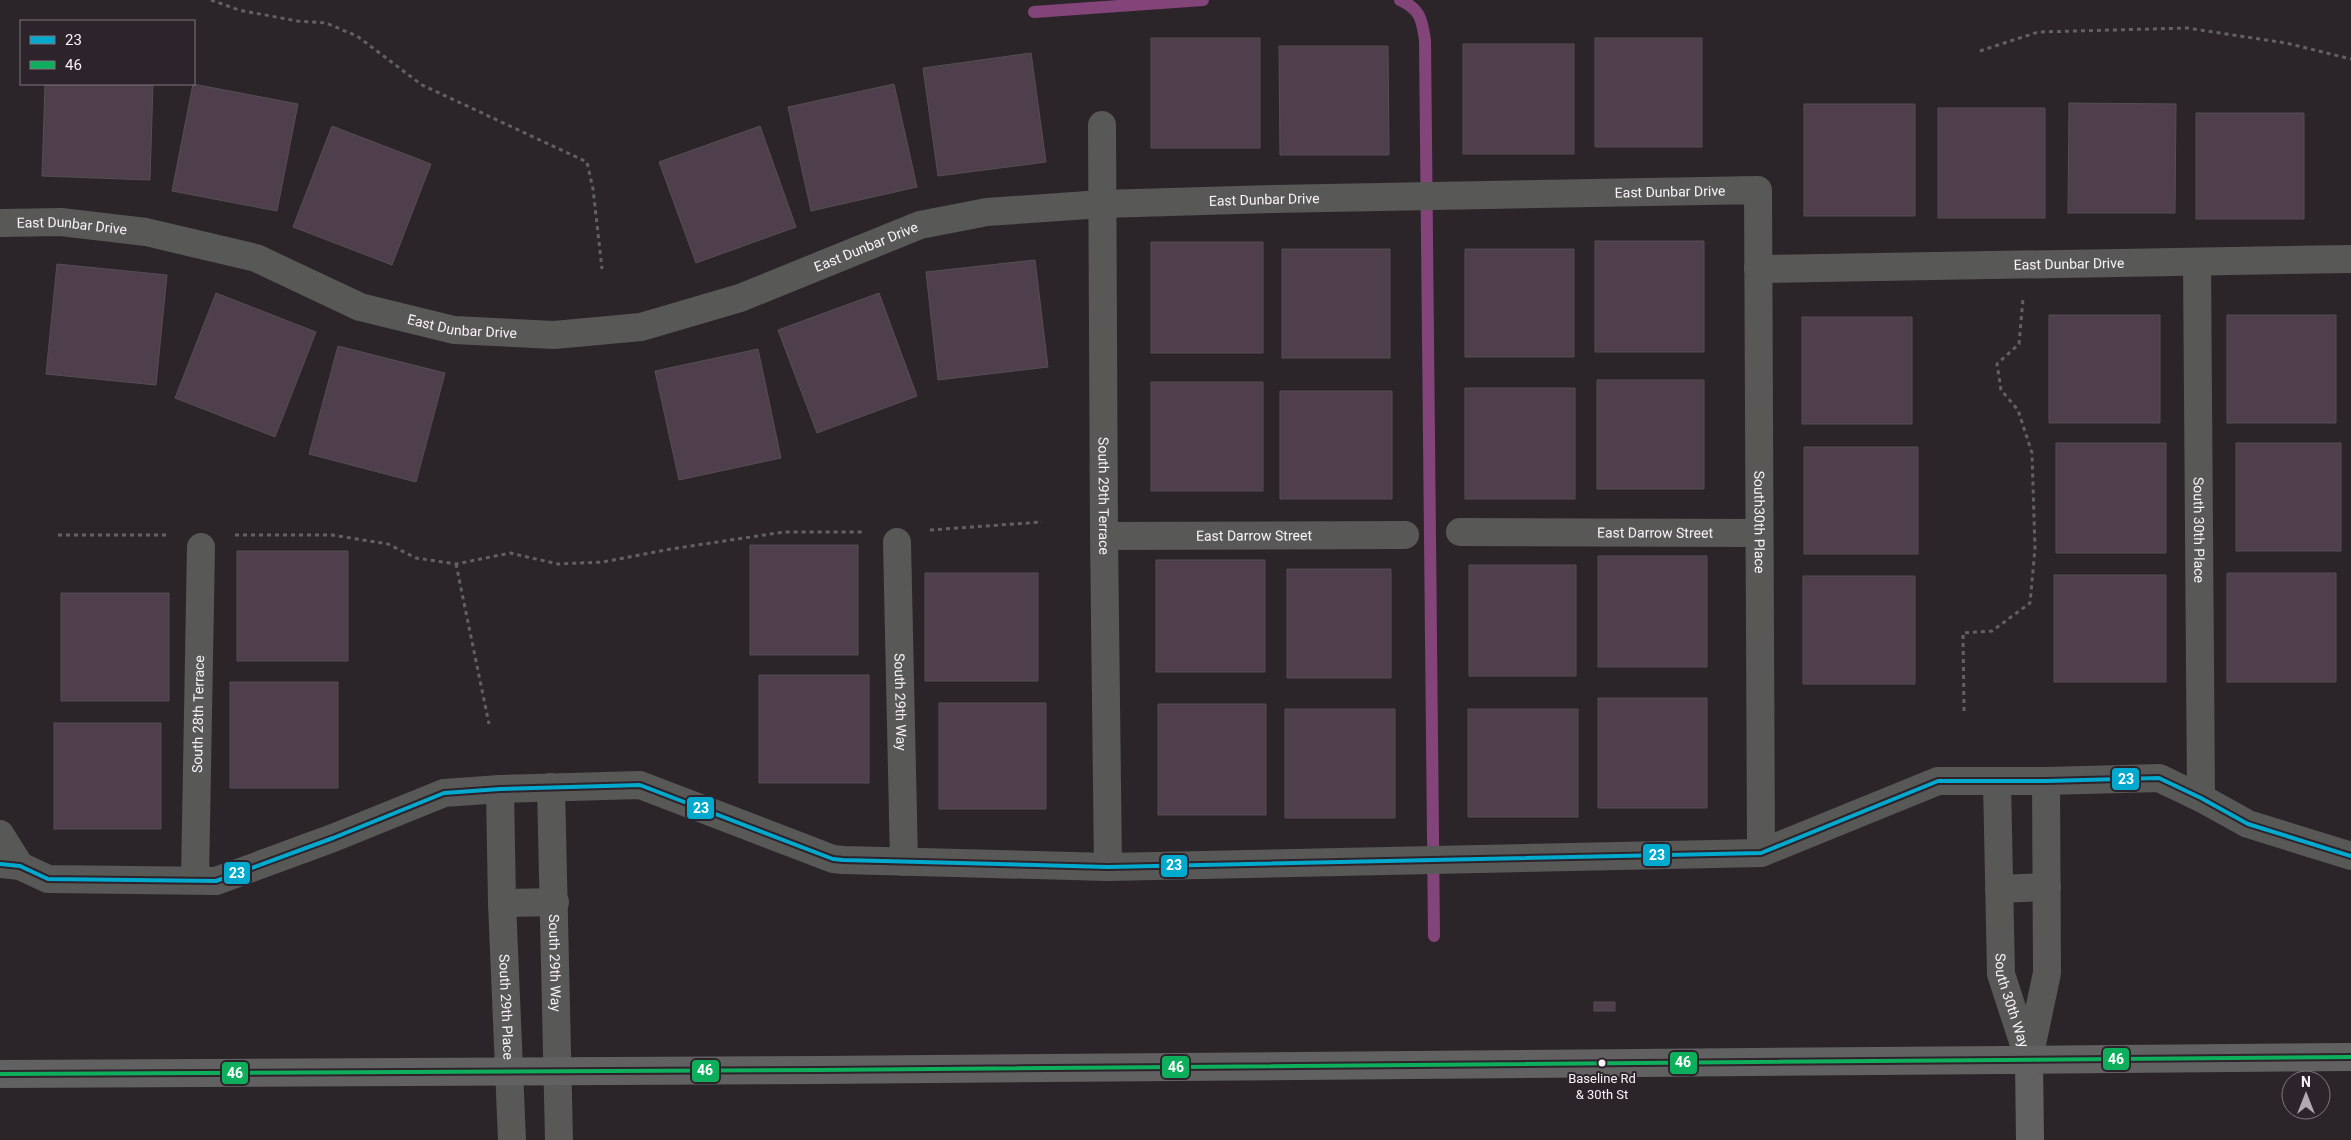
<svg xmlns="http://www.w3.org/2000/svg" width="2351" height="1140" font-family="Roboto,sans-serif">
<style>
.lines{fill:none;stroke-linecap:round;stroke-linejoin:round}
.stream{stroke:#83447a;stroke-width:12}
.building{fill:#4f3f4c;stroke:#544f53}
.path{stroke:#626061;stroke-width:3;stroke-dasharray:4 4;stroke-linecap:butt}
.minor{stroke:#585857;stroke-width:28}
.major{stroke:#626161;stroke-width:28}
.bus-1-casing{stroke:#2d232b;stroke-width:8}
.bus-2-casing{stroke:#2d232b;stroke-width:8}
.bus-1{stroke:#00a9ce;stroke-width:4}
.bus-2{stroke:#0daf5c;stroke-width:4}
.bus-dot{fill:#f9f2f8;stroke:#2d232b;stroke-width:2}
.labels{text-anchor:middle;stroke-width:4;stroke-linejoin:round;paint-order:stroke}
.bus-label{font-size:13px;fill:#f9f2f8;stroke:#2d232b}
.street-label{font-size:14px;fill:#f9f2f8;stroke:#2d232b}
.line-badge{stroke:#2d232b;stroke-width:2}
.badge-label{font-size:14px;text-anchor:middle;font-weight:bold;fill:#fff}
</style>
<rect width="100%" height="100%" fill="#2b252a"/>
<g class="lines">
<path class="stream" d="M 1400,0 C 1420,9 1422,19 1425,40 L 1434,936
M 1034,12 L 1203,0"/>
</g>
<path class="building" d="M 1151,38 L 1260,38 L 1260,148 L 1151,148 Z
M 1595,38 L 1702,38 L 1702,147 L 1595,147 Z
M 1463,44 L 1574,44 L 1574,154 L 1463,154 Z
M 1279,46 L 1388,46 L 1389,155 L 1280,155 Z
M 1031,53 L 1046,162 L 938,176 L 923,68 Z
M 45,84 L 153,84 L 150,180 L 42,176 Z
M 193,84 L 298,104 L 277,211 L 172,191 Z
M 894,84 L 917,187 L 811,211 L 788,107 Z
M 2069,103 L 2176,104 L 2175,213 L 2068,213 Z
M 1804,104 L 1915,104 L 1915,216 L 1804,216 Z
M 1938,108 L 2045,108 L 2045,218 L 1938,218 Z
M 2196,113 L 2304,113 L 2304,219 L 2196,219 Z
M 332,126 L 431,164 L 392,265 L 293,227 Z
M 760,126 L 796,227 L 696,263 L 659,162 Z
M 1595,241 L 1704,241 L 1704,352 L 1595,352 Z
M 1151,242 L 1263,242 L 1263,353 L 1151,353 Z
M 1282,249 L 1390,249 L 1390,358 L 1282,358 Z
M 1465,249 L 1574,249 L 1574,357 L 1465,357 Z
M 1035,260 L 1048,367 L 938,380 L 926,272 Z
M 57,264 L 167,275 L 156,385 L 46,374 Z
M 216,293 L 316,332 L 275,437 L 175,398 Z
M 879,293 L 917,396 L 817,433 L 778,330 Z
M 2049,315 L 2160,315 L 2160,423 L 2049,423 Z
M 2227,315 L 2336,315 L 2336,423 L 2227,423 Z
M 1802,317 L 1912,317 L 1912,424 L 1802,424 Z
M 338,346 L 445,373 L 416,482 L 309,454 Z
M 758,349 L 781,458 L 679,480 L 655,371 Z
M 1597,380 L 1704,380 L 1704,489 L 1597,489 Z
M 1151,382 L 1263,382 L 1263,491 L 1151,491 Z
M 1465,388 L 1575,388 L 1575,499 L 1465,499 Z
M 1280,391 L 1392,391 L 1392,499 L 1280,499 Z
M 2056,443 L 2166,443 L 2166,553 L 2056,553 Z
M 2236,443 L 2341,443 L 2341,551 L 2236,551 Z
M 1804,447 L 1918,447 L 1918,554 L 1804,554 Z
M 750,545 L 858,545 L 858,655 L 750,655 Z
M 237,551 L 348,551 L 348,661 L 237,661 Z
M 1598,556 L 1707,556 L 1707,667 L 1598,667 Z
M 1156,560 L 1265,560 L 1265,672 L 1156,672 Z
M 1469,565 L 1576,565 L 1576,676 L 1469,676 Z
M 1287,569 L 1391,569 L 1391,678 L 1287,678 Z
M 925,573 L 1038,573 L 1038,681 L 925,681 Z
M 2227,573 L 2336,573 L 2336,682 L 2227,682 Z
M 2054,575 L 2166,575 L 2166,682 L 2054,682 Z
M 1803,576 L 1915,576 L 1915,684 L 1803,684 Z
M 61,593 L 169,593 L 169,701 L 61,701 Z
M 759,675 L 869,675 L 869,783 L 759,783 Z
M 230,682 L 338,682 L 338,788 L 230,788 Z
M 1598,698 L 1707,698 L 1707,808 L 1598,808 Z
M 939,703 L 1046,703 L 1046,809 L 939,809 Z
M 1158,704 L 1266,704 L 1266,815 L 1158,815 Z
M 1285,709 L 1395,709 L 1395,818 L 1285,818 Z
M 1468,709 L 1578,709 L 1578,817 L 1468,817 Z
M 54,723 L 161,723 L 161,829 L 54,829 Z
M 1594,1002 L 1615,1002 L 1615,1011 L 1594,1011 Z"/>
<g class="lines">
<path class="path" d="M 211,0 L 239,10 L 297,21 L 326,23 L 357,36 L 422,85 L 587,162 L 593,189 L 602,269
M 1980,51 L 2038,32 L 2187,28 L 2286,43 L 2351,59
M 930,530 L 1042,522
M 58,535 L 169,535
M 235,535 L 332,535 L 388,544 L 416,558 L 456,564 L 510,553 L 558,564 L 603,562 L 671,549 L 784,532 L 864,532
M 456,564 L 489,724
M 1964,711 L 1963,633 L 1992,631 L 2030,603 L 2035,549 L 2032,453 L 2018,410 L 2001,390 L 1997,364 L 2019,344 L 2023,299"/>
<g class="minor">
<path id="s1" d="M 1102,125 L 1104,536 L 1108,867"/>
<path id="s2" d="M 0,223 L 61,222 L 146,232 L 256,258 L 360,307 L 454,330 L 554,335 L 641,327 L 740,298 L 920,225 L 987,212 L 1102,204 L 1274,199 L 1758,190 L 1761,853"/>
<path id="s3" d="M 2197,262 L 2201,798"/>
<path id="s4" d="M 1758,269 L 2351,259"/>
<path id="s5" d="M 1460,532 L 1759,533"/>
<path id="s6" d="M 1104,536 L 1405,535"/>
<path id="s7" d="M 897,542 L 904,862"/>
<path id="s8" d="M 1997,781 L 2001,974 L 2029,1060"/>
<path id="s9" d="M 551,787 L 559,1140"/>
<path id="s10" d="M 500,789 L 502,903 L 512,1140"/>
<path d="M 0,834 L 20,866"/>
<path d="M 0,864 L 20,866 L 48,879 L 216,881 L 333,838 L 444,793 L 500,789 L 640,785 L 833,859 L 843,860 L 1108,867 L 1761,853 L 1938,781 L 2046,781 L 2159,778 L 2201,798 L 2248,824 L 2351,856"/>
<path id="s11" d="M 195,880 L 201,547"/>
<path d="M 1999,889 L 2047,887"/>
<path d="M 502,903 L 555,902"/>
<path d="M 2029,1058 L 2047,973 L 2046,781"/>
</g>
<path class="major" d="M 2029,1060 L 2030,1140
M 0,1074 L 821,1070 L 2351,1057"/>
<g class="bus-1-casing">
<path id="bus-1" d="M 0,864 L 20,866 L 48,879 L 216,881 L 333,838 L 444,793 L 500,789 L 640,785 L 833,859 L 843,860 L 1108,867 L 1761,853 L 1938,781 L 2046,781 L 2159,778 L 2201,798 L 2248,824 L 2351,856"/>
</g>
<g class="bus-2-casing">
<path id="bus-2" d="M 0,1074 L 821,1070 L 2351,1057"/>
</g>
<use href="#bus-1" class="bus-1"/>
<use href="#bus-2" class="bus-2"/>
</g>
<circle class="bus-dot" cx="1602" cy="1063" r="4.5"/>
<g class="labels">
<g class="bus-label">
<text x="1602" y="1083">Baseline Rd<tspan x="1602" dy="16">&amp; 30th St</tspan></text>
</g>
<g class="street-label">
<text dy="5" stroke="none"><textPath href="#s2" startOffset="1708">East Dunbar Drive</textPath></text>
<text dy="5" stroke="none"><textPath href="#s2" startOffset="1302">East Dunbar Drive</textPath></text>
<text dy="5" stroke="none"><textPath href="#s2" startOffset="72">East Dunbar Drive</textPath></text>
<text dy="5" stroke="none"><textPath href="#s2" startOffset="898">East Dunbar Drive</textPath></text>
<text dy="5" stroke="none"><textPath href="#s4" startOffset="311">East Dunbar Drive</textPath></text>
<text dy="5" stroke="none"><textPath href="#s2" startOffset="479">East Dunbar Drive</textPath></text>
<text dy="5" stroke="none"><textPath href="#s1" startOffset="371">South 29th Terrace</textPath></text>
<text dy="5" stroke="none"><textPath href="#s2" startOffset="2128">South30th Place</textPath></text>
<text dy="5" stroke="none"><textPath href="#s3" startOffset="268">South 30th Place</textPath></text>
<text dy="5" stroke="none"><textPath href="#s5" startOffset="195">East Darrow Street</textPath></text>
<text dy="5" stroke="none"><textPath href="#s6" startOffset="150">East Darrow Street</textPath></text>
<text dy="5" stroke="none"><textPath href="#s7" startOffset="160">South 29th Way</textPath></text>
<text dy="5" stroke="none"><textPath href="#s11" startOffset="166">South 28th Terrace</textPath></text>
<text dy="5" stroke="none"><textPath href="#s9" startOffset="176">South 29th Way</textPath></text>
<text dy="5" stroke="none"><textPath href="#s8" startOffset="221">South 30th Way</textPath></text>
<text dy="5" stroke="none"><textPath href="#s10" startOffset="218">South 29th Place</textPath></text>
</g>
</g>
<g class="line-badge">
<rect x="2111" y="767" width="29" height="24" rx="5" fill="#00a9ce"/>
<rect x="686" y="796" width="29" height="24" rx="5" fill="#00a9ce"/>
<rect x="1642" y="843" width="29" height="24" rx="5" fill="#00a9ce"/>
<rect x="1160" y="854" width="28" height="24" rx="5" fill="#00a9ce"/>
<rect x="223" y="861" width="28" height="24" rx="5" fill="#00a9ce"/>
<rect x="2102" y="1047" width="28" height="24" rx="5" fill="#0daf5c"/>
<rect x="1669" y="1051" width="29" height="24" rx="5" fill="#0daf5c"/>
<rect x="1161" y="1055" width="29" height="24" rx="5" fill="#0daf5c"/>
<rect x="691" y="1059" width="29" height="24" rx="5" fill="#0daf5c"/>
<rect x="221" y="1061" width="28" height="24" rx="5" fill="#0daf5c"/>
</g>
<g class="badge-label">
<text x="2126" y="784">23</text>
<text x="701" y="813">23</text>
<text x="1657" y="860">23</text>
<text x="1174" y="870">23</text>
<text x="237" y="878">23</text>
<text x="2116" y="1064">46</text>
<text x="1683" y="1067">46</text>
<text x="1176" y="1072">46</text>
<text x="705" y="1075">46</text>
<text x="235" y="1078">46</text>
</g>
<rect x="20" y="20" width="175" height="65" fill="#2d232b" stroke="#7f767d"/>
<rect x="30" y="36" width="25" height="8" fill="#00a9ce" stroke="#7f767d"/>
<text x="65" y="45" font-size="15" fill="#f9f2f8">23</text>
<rect x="30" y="61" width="25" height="8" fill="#0daf5c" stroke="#7f767d"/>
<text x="65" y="70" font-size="15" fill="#f9f2f8">46</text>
<g transform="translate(2306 1095)"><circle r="24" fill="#2d232b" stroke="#7f767d"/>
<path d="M0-4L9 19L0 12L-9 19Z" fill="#b1aab0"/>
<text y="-8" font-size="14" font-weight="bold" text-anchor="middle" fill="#f9f2f8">N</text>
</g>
</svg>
